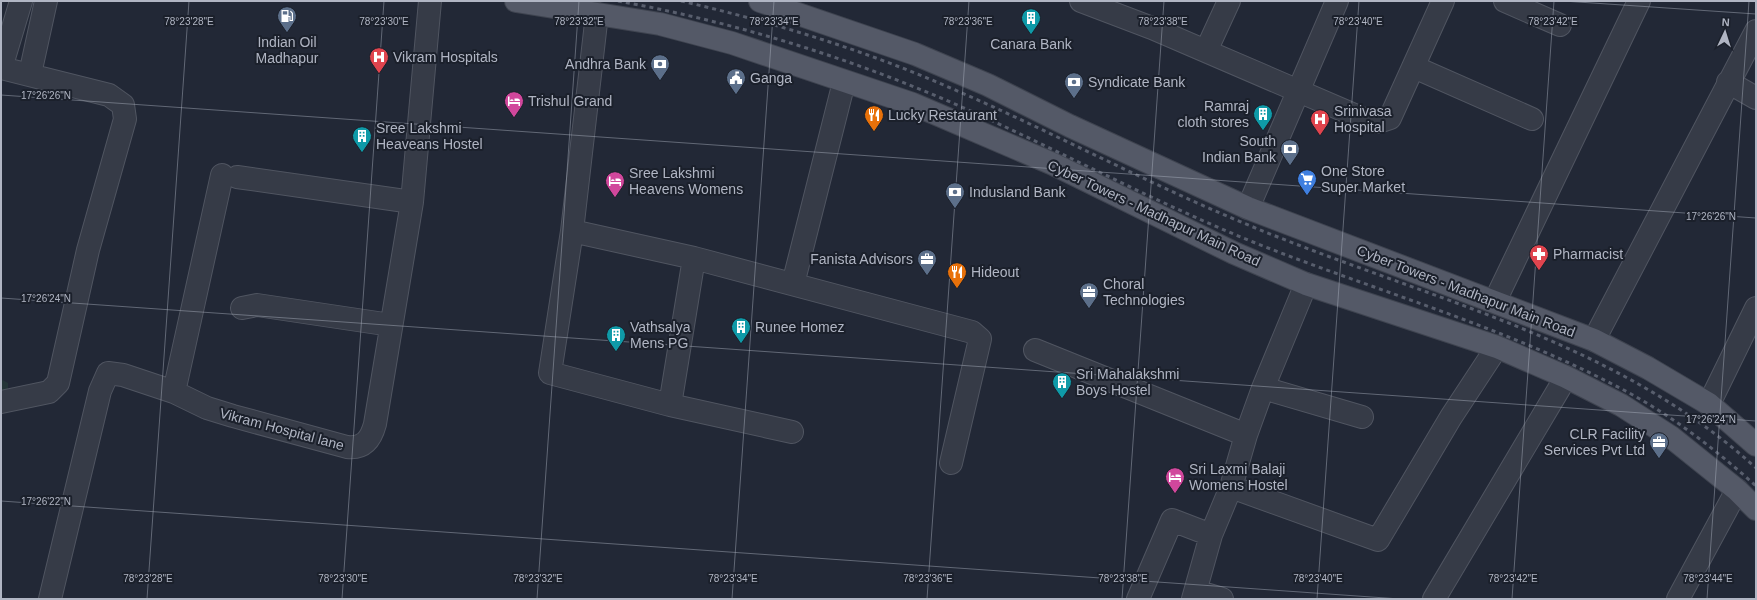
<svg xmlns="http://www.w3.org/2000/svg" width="1757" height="600" font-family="Helvetica,sans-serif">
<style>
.green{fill:#253538}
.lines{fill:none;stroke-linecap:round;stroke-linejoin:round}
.minor-casing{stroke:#505561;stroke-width:24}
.major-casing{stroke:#3f4450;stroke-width:24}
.minor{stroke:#363b47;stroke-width:22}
.major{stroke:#545967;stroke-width:22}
.rail{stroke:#585e6d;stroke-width:3;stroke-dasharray:4 4;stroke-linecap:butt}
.ticks{fill:none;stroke:#b0b5c3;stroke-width:1;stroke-opacity:0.45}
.labels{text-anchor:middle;stroke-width:4;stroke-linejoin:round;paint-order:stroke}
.poi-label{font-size:14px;fill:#b0b5c3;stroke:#1b202b;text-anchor:start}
.street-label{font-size:14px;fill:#b0b5c3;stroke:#1b202b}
.ticks-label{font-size:10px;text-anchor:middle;fill:#b0b5c3;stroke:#1b202b;stroke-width:4;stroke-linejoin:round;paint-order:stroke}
</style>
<rect width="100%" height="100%" fill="#222836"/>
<path class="green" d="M 1,379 L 8,383 L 8,389 L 1,394 Z"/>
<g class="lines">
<g class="minor-casing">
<path id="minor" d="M 1081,1 L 1152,28 L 1366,120 L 1378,122 L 1390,118 L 1443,1
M 1505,1 L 1560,25
M 597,14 L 572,231 L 550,373 L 670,405 L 792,432
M 1206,51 L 1229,1
M 1414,67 L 1532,119
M 1,68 L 109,95 L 123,105 L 125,119 L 88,250 L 58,383 L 49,392 L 1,402
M 1,68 L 21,1
M 30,74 L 46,1
M 1728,82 L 1756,98
M 237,177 L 412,202
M 1248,208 L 1337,1
M 572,231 L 694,258 L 972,332 L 980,339 L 951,463
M 793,284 L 844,82
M 1495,301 L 1639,1
M 242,308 L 257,305 L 391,325
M 1594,340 L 1756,31
M 1035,350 L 1246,435
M 1263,388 L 1362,417
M 174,392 L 222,175
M 1709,404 L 1756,308
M 670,405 L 694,258
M 1231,487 L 1378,540 L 1451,417 L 1497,347
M 1196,591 L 1222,599
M 50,599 L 100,391 L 108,373 L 123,375 L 174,392 L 207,408 L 233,416 L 347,447 C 364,449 371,439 375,424 L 412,202 L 430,1
M 1138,599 L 1172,520 L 1211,535
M 1193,599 L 1211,535 L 1231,487 L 1246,435 L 1263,388 L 1306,284
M 1434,599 L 1566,377
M 1678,599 L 1737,490"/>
</g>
<g class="major-casing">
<path id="major" d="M 516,1 L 660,24 L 732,43 L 913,104 L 1053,164 L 1234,253 L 1306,284 L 1497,347 L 1566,377 L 1621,405 L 1671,437 L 1737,490 L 1756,509
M 760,1 L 915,54 L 988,85 L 1070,126 L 1248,208 L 1594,340 L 1648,368 L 1709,404 L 1756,445"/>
</g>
<use href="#minor" class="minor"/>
<use href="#major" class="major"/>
<path class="rail" d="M 618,1 C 728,21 838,54 941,98 C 1046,143 1147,199 1253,242 C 1373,290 1499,325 1614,385 C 1666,411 1713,447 1756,486
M 681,1 C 772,22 861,49 946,86 C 1051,131 1152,186 1258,229 C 1428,299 1617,341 1756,468"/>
</g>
<path class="ticks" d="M 1563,1 L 1756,14M 1,95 L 1756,218M 1,298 L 1756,421M 1,501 L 1400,599M 147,599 L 189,1M 342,599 L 384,1M 537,599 L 579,1M 732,599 L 774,1M 927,599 L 969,1M 1122,599 L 1164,1M 1317,599 L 1359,1M 1512,599 L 1554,1M 1707,599 L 1749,1"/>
<defs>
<g id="fuel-pin" transform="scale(1)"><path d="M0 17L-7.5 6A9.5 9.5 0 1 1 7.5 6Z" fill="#5c6f8a" stroke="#1b202b"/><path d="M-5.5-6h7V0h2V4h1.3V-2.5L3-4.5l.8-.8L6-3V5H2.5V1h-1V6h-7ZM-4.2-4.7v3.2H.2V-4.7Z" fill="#fff"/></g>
<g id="building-pin" transform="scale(1)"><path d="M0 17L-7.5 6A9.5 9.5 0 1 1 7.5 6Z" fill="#0f9aa8" stroke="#1b202b"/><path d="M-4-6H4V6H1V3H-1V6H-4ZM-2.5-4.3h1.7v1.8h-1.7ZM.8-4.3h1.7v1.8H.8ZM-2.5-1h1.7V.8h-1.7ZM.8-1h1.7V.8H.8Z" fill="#fff"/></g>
<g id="hospital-pin" transform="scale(1)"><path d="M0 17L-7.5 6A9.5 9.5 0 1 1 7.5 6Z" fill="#e0444e" stroke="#1b202b"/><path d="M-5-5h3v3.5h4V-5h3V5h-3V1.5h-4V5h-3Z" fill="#fff"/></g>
<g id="bank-pin" transform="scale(1)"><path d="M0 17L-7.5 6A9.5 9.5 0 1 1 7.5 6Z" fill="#5c6f8a" stroke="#1b202b"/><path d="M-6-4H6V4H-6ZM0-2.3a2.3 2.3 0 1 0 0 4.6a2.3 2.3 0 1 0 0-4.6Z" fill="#fff"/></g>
<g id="civic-pin" transform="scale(1)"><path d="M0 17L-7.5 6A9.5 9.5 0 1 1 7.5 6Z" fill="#5c6f8a" stroke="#1b202b"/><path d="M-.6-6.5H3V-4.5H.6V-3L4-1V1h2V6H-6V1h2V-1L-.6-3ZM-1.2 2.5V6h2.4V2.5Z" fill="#fff"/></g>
<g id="hotel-pin" transform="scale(1)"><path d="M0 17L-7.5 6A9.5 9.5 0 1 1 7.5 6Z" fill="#d1479c" stroke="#1b202b"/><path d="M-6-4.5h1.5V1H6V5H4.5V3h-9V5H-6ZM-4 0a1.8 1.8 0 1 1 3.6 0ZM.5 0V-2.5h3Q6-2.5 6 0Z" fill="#fff"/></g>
<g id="restaurant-pin" transform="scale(1)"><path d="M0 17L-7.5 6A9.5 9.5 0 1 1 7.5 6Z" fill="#e8710a" stroke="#1b202b"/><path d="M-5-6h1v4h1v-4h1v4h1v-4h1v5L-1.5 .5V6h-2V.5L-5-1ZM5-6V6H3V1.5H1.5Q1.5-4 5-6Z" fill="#fff"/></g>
<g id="supermarket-pin" transform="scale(1)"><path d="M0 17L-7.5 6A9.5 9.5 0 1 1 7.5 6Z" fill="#3f7fe0" stroke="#1b202b"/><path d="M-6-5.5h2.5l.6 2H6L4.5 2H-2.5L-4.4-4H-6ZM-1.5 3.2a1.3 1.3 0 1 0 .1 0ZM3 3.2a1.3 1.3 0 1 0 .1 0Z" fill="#fff"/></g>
<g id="pharmacy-pin" transform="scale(1)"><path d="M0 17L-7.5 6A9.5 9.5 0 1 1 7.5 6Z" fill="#e0444e" stroke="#1b202b"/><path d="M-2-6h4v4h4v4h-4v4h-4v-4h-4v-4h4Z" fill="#fff"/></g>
<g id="office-pin" transform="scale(1)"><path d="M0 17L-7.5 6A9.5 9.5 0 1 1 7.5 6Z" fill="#5c6f8a" stroke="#1b202b"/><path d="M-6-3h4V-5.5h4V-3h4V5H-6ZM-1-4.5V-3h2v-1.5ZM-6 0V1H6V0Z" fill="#fff"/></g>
</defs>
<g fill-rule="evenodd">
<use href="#fuel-pin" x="287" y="16"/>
<use href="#building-pin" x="1031" y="18"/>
<use href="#hospital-pin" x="379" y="57"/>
<use href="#bank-pin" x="660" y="64"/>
<use href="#civic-pin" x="736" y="78"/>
<use href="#bank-pin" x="1074" y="82"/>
<use href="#hotel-pin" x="514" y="101"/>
<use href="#building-pin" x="1263" y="114"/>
<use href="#restaurant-pin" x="874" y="115"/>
<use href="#hospital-pin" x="1320" y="119"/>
<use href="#building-pin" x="362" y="136"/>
<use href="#bank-pin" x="1290" y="149"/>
<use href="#supermarket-pin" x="1307" y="179"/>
<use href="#hotel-pin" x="615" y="181"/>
<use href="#bank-pin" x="955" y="192"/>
<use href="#pharmacy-pin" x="1539" y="254"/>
<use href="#office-pin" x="927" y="259"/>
<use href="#restaurant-pin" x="957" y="272"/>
<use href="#office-pin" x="1089" y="292"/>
<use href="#building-pin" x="741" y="327"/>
<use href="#building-pin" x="616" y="335"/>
<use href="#building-pin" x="1062" y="382"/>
<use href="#office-pin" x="1659" y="442"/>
<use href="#hotel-pin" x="1175" y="477"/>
</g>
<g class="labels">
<g class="poi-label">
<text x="287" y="47" text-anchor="middle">Indian Oil<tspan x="287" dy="16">Madhapur</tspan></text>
<text x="1031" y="49" text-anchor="middle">Canara Bank</text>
<text x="393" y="62">Vikram Hospitals</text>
<text x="646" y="69" text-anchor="end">Andhra Bank</text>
<text x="750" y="83">Ganga</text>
<text x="1088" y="87">Syndicate Bank</text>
<text x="528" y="106">Trishul Grand</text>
<text x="1249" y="111" text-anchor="end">Ramraj<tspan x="1249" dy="16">cloth stores</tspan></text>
<text x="1334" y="116">Srinivasa<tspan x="1334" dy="16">Hospital</tspan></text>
<text x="888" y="120">Lucky Restaurant</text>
<text x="376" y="133">Sree Lakshmi<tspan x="376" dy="16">Heaveans Hostel</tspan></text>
<text x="1276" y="146" text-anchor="end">South<tspan x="1276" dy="16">Indian Bank</tspan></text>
<text x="1321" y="176">One Store<tspan x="1321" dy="16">Super Market</tspan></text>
<text x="629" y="178">Sree Lakshmi<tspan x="629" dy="16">Heavens Womens</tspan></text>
<text x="969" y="197">Indusland Bank</text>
<text x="1553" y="259">Pharmacist</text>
<text x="913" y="264" text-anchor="end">Fanista Advisors</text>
<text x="971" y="277">Hideout</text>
<text x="1103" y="289">Choral<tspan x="1103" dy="16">Technologies</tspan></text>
<text x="630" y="332">Vathsalya<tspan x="630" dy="16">Mens PG</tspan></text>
<text x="755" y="332">Runee Homez</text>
<text x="1076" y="379">Sri Mahalakshmi<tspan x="1076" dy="16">Boys Hostel</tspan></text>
<text x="1645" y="439" text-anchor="end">CLR Facility<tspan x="1645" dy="16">Services Pvt Ltd</tspan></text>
<text x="1189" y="474">Sri Laxmi Balaji<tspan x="1189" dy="16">Womens Hostel</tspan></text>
</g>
<g class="street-label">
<text transform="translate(1154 213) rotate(25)" y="5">Cyber Towers - Madhapur Main Road</text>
<text transform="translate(1466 291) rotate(21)" y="5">Cyber Towers - Madhapur Main Road</text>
<text transform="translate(282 429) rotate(15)" y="5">Vikram Hospital lane</text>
</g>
</g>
<g class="ticks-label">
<text x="189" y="25">78°23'28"E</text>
<text x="384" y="25">78°23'30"E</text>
<text x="579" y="25">78°23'32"E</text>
<text x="774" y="25">78°23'34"E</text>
<text x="968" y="25">78°23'36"E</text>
<text x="1163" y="25">78°23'38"E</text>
<text x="1358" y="25">78°23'40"E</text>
<text x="1553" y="25">78°23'42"E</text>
<text x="46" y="99">17°26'26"N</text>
<text x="1711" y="220">17°26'26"N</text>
<text x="46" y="302">17°26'24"N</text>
<text x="1711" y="423">17°26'24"N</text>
<text x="46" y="505">17°26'22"N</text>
<text x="148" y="582">78°23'28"E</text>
<text x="343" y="582">78°23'30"E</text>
<text x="538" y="582">78°23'32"E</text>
<text x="733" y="582">78°23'34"E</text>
<text x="928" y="582">78°23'36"E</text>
<text x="1123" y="582">78°23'38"E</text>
<text x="1318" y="582">78°23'40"E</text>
<text x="1513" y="582">78°23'42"E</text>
<text x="1708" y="582">78°23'44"E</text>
</g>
<rect width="1757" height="600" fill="none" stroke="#b0b5c3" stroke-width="4"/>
<g transform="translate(1725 32) rotate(4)" stroke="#1b202b" stroke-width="3" paint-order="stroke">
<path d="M0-3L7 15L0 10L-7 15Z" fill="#b0b5c3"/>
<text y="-6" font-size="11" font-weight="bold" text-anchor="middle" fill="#b0b5c3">N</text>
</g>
</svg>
